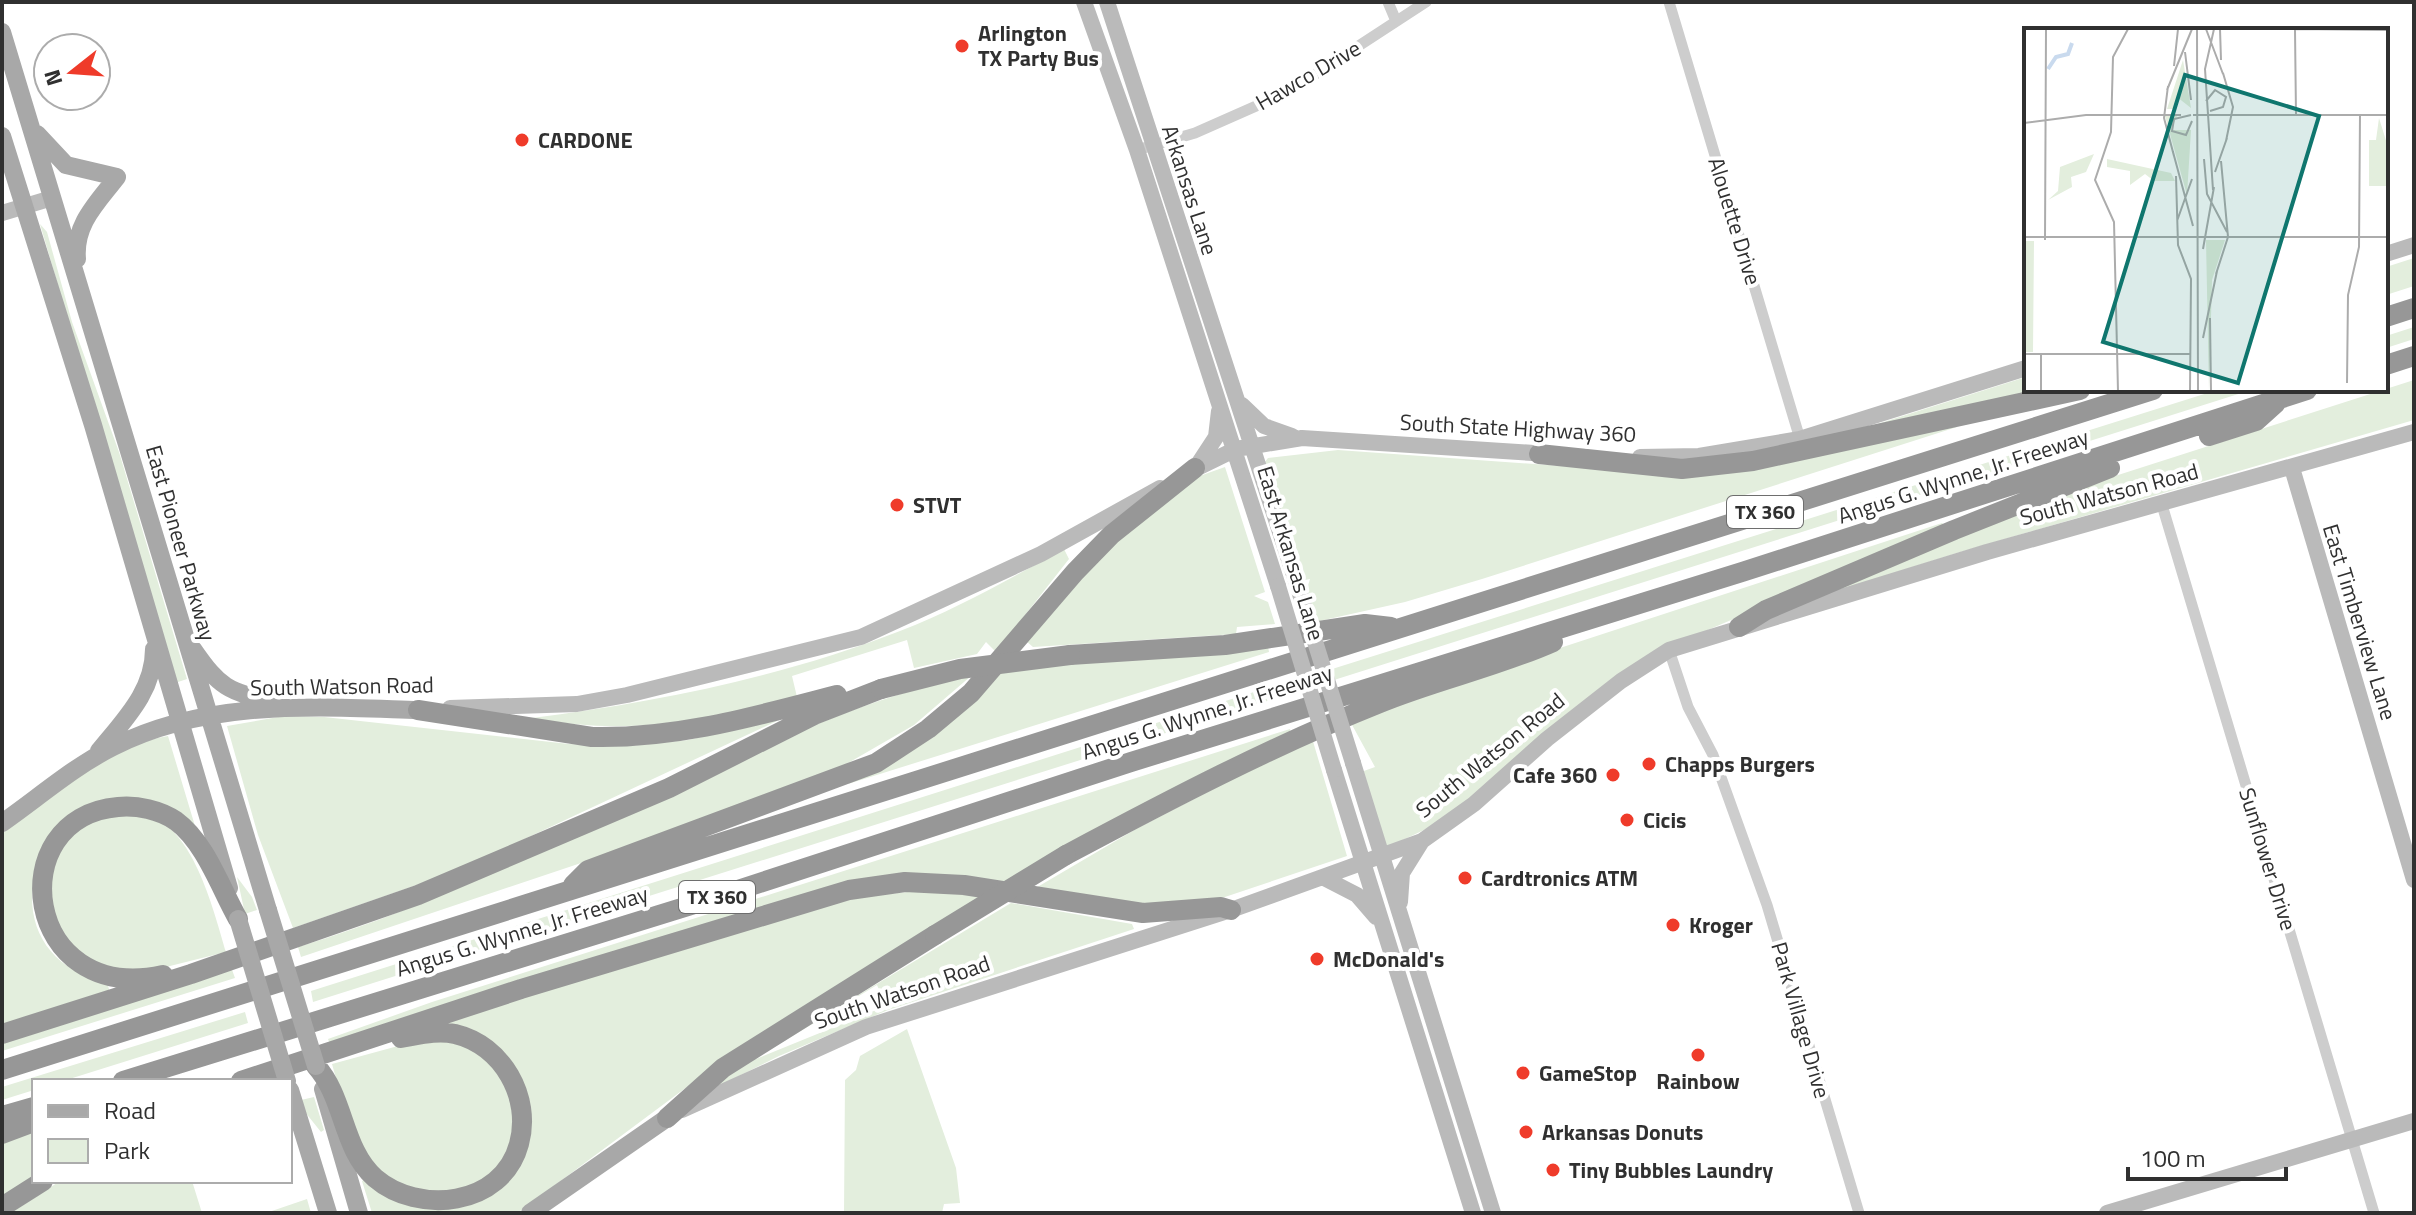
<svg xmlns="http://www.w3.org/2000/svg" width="2416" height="1215" font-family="'Titillium Web',sans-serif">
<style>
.green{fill:#e3eedd;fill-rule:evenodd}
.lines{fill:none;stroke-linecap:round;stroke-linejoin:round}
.street{stroke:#cdcdcd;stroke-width:11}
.secondary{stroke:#bababa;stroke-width:16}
.primary{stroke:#a8a8a8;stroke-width:18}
.highway{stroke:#979797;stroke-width:20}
.secondary-bridge{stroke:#bababa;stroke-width:16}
.primary-bridge{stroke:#a8a8a8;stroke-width:18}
.highway-bridge{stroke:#979797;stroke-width:20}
.poi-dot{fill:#ef3b2a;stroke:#fff;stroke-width:3}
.labels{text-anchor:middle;stroke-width:8;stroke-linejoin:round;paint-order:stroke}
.shield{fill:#fff;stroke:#6e6e6e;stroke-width:2}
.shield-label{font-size:20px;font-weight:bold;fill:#303030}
.poi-label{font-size:22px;font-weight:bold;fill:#303030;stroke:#fff;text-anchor:start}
.street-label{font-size:22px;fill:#303030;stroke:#fff}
.inset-river{fill:none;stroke:#c9daee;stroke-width:4}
.inset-road{fill:none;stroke:#acacac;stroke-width:2}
.view{fill:#0f766e;fill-opacity:0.15;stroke:#0f766e;stroke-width:4}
.inset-edge{fill:none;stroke:#303030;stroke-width:4}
</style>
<rect width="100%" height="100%" fill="#fff"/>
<path class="green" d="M 40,224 L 47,232 L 72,322 L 119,452 L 187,679 L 175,683 Z
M 2414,258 L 2414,286 L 2386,295 L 2386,267 Z
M 2414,327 L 2414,339 L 2386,348 L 2386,336 Z
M 2026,377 L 2026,390 L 2056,390 L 1852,432 Z
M 2414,380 L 2414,420 L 1957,553 L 1808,600 L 1950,537 L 2115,476 Z
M 2217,390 L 2251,390 L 1334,680 L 1329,670 Z
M 1955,422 L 1957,427 L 1482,579 L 1405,602 L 1315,622 L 1306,592 L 1310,579 L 1300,581 L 1264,463 L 1268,458 L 1338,450 L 1632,471 Z
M 1225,467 L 1265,592 L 1254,596 L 1268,602 L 1275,624 L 1237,627 L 1236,634 L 1033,647 L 1026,641 L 1091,560 L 1194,478 Z
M 1942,523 L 1947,527 L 1652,654 L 1467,801 L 1426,829 L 1386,848 L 1361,772 L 1375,767 L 1351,723 L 1462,680 Z
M 1064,549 L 1069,559 L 996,652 L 986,642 L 977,654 L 914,668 L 907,640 L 792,676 L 797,697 C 700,720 633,737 532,718 C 654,703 786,676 900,631 C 957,609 1011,578 1064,549 Z
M 1268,646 L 1269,652 L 848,784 L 1001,670 Z
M 971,676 L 914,725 L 836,770 L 590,860 L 301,957 L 298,947 C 430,907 553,846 677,787 C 773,742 867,697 971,676 Z
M 1292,680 L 1296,692 L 313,1002 L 311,991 Z
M 284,716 L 324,717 L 569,744 L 629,746 L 688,740 L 779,720 L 454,872 L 293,928 L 258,835 L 227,726 Z
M 1290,729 L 1291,734 L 1002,886 L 931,877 L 330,1044 L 328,1039 L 432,1002 Z
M 168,736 L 198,836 L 138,801 L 49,838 C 14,900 33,967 107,982 L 110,993 L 2,1027 L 2,834 C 49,797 107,746 168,736 Z
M 1312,738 L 1347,856 L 1201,905 L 1167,908 L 1034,889 L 1136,829 Z
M 107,814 C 121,815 139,813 152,817 C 195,833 214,912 226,952 L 150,971 L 90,966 L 49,923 C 49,858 46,844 107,814 Z
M 237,877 L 252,897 L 257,910 L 245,914 Z
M 917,891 L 986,895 L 711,1069 L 523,1209 L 517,1213 L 372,1213 L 362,1181 L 365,1179 C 426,1215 451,1215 508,1173 L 520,1087 L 444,1021 L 841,899 Z
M 1011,903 L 1132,924 L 1134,929 L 888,1010 L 779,1056 L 701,1095 L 701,1090 ZM 877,985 L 886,1006 L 756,1059 L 756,1058 Z
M 231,967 L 235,978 L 2,1051 L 2,1041 Z
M 245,1012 L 248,1023 L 63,1081 L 34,1081 L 34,1090 L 2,1100 L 2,1087 Z
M 907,1029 L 956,1168 L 960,1203 L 944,1204 L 942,1213 L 844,1213 L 845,1080 L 856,1070 L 860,1056 Z
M 420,1040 C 442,1042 468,1041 485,1056 C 519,1086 525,1156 484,1182 C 471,1191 451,1194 437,1199 L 377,1176 L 343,1103 L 332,1064 Z
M 314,1097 L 324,1130 L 321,1132 L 305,1112 L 301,1100 Z
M 34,1131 L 34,1177 L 2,1197 L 2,1141 Z
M 60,1181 L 192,1181 L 202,1213 L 11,1213 Z
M 307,1199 L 311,1213 L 266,1213 Z"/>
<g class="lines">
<path class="street" d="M 1388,2 L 1396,21
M 1669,2 L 1800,439
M 1137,150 L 1195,133 L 1288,92 L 1426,2
M 2162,505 L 2374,1213
M 1669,650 L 1688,707 L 1713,755 L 1767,905 L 1859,1213"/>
<path class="secondary" d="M 1084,2 L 1137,150 L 1278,586
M 1107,2 L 1296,581
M 2,213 L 52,198
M 2386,254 L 2414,245
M 1242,405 L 1264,426 L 1292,436
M 1640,457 L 1699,456 L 1800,439 L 2026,368
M 1197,466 L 1216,437 L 1219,411
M 2292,468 L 2414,880
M 1187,473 L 1236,449 L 1302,438 L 1549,454
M 450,708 L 577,704 L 627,695 L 861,637 L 1041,554 L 1160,488
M 1353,763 L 1493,1213
M 1334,770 L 1473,1213
M 1324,878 L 1357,895 L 1376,917
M 1400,902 L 1402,873 L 1422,841
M 682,1110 L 866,1027 L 1231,910 L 1422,841 L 1474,804 L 1547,739 L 1621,681 L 1669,650 L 1987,552 L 2414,432
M 2107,1213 L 2414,1121"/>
<path class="primary" d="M 2,32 L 268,910
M 37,134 L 66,165 L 117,177 C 97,203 74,224 77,259
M 2,136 L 93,425 L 229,888
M 193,649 C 220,688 227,691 274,702
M 99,751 C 124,720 154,691 154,649
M 2,823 C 38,798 73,767 113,747 C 208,699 314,707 418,710
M 323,1089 L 359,1213
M 290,1090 L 328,1213
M 530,1213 L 667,1118"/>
<path class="highway" d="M 2386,317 L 2414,308
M 2386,365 L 2414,356
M 2209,436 L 2256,421 L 2276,403
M 1539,454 L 1682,469 L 1753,461 L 2080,390
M 1739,627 L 1766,610 L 1954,530 L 2110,468
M 1070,655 L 1225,645 L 1365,624 L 1391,627
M 418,710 L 592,737 C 677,739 756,716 837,695
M 1066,855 C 1169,800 1272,746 1380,703 C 1436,680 1497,667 1553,642
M 573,885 L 588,870 L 876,763 L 928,729 L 971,693 L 1075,572 L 1111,535 L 1195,468
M 163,975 C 23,1006 0,817 118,807 C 137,805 160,810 176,821 C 205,842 221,889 238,919
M 2,1034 L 191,974 L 418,895 L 669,788 L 814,715 L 881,689
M 316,1066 C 345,1098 342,1149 375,1178 C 418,1215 502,1207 519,1144 C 532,1097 502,1045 455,1034 C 437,1030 419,1035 401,1038
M 2,1070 L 2153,390
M 123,1081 L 701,902 L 1131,762 L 1742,572 L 2307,390
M 241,1081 L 521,989 L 849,890 L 905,882 L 964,885 L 1143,913 L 1221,907 L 1231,910
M 2,1116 L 34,1107
M 667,1118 L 723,1068 L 935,935
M 2,1134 L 34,1122
M 2,1207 L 43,1181"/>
<path class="secondary-bridge" d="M 1296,581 L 1353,763
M 1278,586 L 1334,770"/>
<path class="primary-bridge" d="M 268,910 L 316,1066
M 238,919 L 287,1081"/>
<path class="highway-bridge" d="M 881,689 L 960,669 L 1070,655
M 935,935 L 1066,855"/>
</g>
<g class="poi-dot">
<circle cx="962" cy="46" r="8"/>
<circle cx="522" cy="140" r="8"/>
<circle cx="897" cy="505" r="8"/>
<circle cx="1649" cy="764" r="8"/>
<circle cx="1613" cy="775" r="8"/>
<circle cx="1627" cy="820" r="8"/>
<circle cx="1465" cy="878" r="8"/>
<circle cx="1673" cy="925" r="8"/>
<circle cx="1317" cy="959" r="8"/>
<circle cx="1698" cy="1055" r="8"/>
<circle cx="1523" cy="1073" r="8"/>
<circle cx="1526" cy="1132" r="8"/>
<circle cx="1553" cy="1170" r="8"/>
</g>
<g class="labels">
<g class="shield">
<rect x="1727" y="496" width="76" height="32" rx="6"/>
<rect x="679" y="881" width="76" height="32" rx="6"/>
</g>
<g class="shield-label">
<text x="1765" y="519">TX 360</text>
<text x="717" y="904">TX 360</text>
</g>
<g class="poi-label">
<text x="978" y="41">Arlington<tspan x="978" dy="25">TX Party Bus</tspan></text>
<text x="538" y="148">CARDONE</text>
<text x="913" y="513">STVT</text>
<text x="1665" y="772">Chapps Burgers</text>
<text x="1597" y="783" text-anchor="end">Cafe 360</text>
<text x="1643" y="828">Cicis</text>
<text x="1481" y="886">Cardtronics ATM</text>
<text x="1689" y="933">Kroger</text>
<text x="1333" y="967">McDonald's</text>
<text x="1539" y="1081">GameStop</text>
<text x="1698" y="1089" text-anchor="middle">Rainbow</text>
<text x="1542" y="1140">Arkansas Donuts</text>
<text x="1569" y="1178">Tiny Bubbles Laundry</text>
</g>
<g class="street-label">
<text transform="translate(1308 75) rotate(-30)" y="8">Hawco Drive</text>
<text transform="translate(1190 190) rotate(72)" y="8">Arkansas Lane</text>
<text transform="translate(1735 221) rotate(73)" y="8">Alouette Drive</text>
<text transform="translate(1518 428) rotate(3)" y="8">South State Highway 360</text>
<text transform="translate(1963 476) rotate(-18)" y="8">Angus G. Wynne, Jr. Freeway</text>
<text transform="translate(2109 494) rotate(-15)" y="8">South Watson Road</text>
<text transform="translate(181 543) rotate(74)" y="8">East Pioneer Parkway</text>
<text transform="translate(1291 553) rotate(73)" y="8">East Arkansas Lane</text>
<text transform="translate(2360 622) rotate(73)" y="8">East Timberview Lane</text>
<text transform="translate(342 686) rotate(-1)" y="8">South Watson Road</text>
<text transform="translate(1207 712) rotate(-18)" y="8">Angus G. Wynne, Jr. Freeway</text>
<text transform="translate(1490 755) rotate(-39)" y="8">South Watson Road</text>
<text transform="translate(2268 859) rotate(73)" y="8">Sunflower Drive</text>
<text transform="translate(522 931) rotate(-17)" y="8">Angus G. Wynne, Jr. Freeway</text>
<text transform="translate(902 992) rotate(-19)" y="8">South Watson Road</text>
<text transform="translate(1801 1020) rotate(74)" y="8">Park Village Drive</text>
</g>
</g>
<g transform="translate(2024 28)">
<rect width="364" height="364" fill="#fff"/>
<path d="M 159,32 L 167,80 L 153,69 L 152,81 L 143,81 ZM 141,88 L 153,88 L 147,102 L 167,102 L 163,167 ZM 355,90 L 364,119 L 364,158 L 345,158 L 345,112 L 352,112 ZM 70,126 L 62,144 L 47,149 L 48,159 L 24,172 L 34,163 L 36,139 ZM 83,131 L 147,145 L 151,153 L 130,153 L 121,146 L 106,157 L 106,143 L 83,139 ZM 182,212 L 201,212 L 188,252 L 185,363 ZM 1,213 L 10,213 L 9,324 L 0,324 Z" fill="#e3eedd"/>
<path class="inset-river" d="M 24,41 L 32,29 L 44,26 L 48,15"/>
<path class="inset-road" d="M 173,1 L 174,363M 182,1 L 199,46M 196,1 L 197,32M 271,1 L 364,2M 271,2 L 272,87M 161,24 L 167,72M 150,38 L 154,1M 199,45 L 209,79 L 202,113M 144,58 L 140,90 L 150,128M 143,62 L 168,1M 182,73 L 191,62 L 202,69 L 199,79 L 186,83M 167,87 L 150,91 L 148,103 L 162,107 L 168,93M 169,87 L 364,87M 0,95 L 62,87 L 157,87M 149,124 L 169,198M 180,131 L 183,166 L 203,204M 191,144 L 203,110M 152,148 L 154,217 L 167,251 L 166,363M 189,162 L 181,41 L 190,1M 153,193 L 168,151M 0,209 L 364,209M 21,212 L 22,1M 179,221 L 190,159M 192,246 L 204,209 L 197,133M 186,290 L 187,363M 179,310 L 193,243M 0,326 L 166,326M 323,355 L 324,267 L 335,219 L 336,86M 17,363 L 17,326M 94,363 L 90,194 L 71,152 L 87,104 L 89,29 L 104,1"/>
<path class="view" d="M 161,47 L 295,88 L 214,355 L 79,314 Z"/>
<rect width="364" height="364" class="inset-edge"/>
</g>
<rect width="2416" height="1215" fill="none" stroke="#303030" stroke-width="8"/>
<rect x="32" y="1079" width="260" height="104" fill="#ffffff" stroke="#acacac" stroke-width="2"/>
<rect x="48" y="1105" width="40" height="12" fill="#a8a8a8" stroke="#acacac" stroke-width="2"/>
<text x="104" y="1119" font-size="24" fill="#303030">Road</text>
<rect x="48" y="1139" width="40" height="24" fill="#e3eedd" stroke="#acacac" stroke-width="2"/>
<text x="104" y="1159" font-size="24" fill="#303030">Park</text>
<g transform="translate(72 72) rotate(253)"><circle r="38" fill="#ffffff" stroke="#acacac" stroke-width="2"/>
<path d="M0-6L14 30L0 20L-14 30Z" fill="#ef3b2a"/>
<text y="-12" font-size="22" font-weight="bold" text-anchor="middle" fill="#303030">N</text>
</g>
<path d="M2128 1167v12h158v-12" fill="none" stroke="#303030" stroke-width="4"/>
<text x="2140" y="1167" font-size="24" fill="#303030" stroke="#ffffff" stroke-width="6" paint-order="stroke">100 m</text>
</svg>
